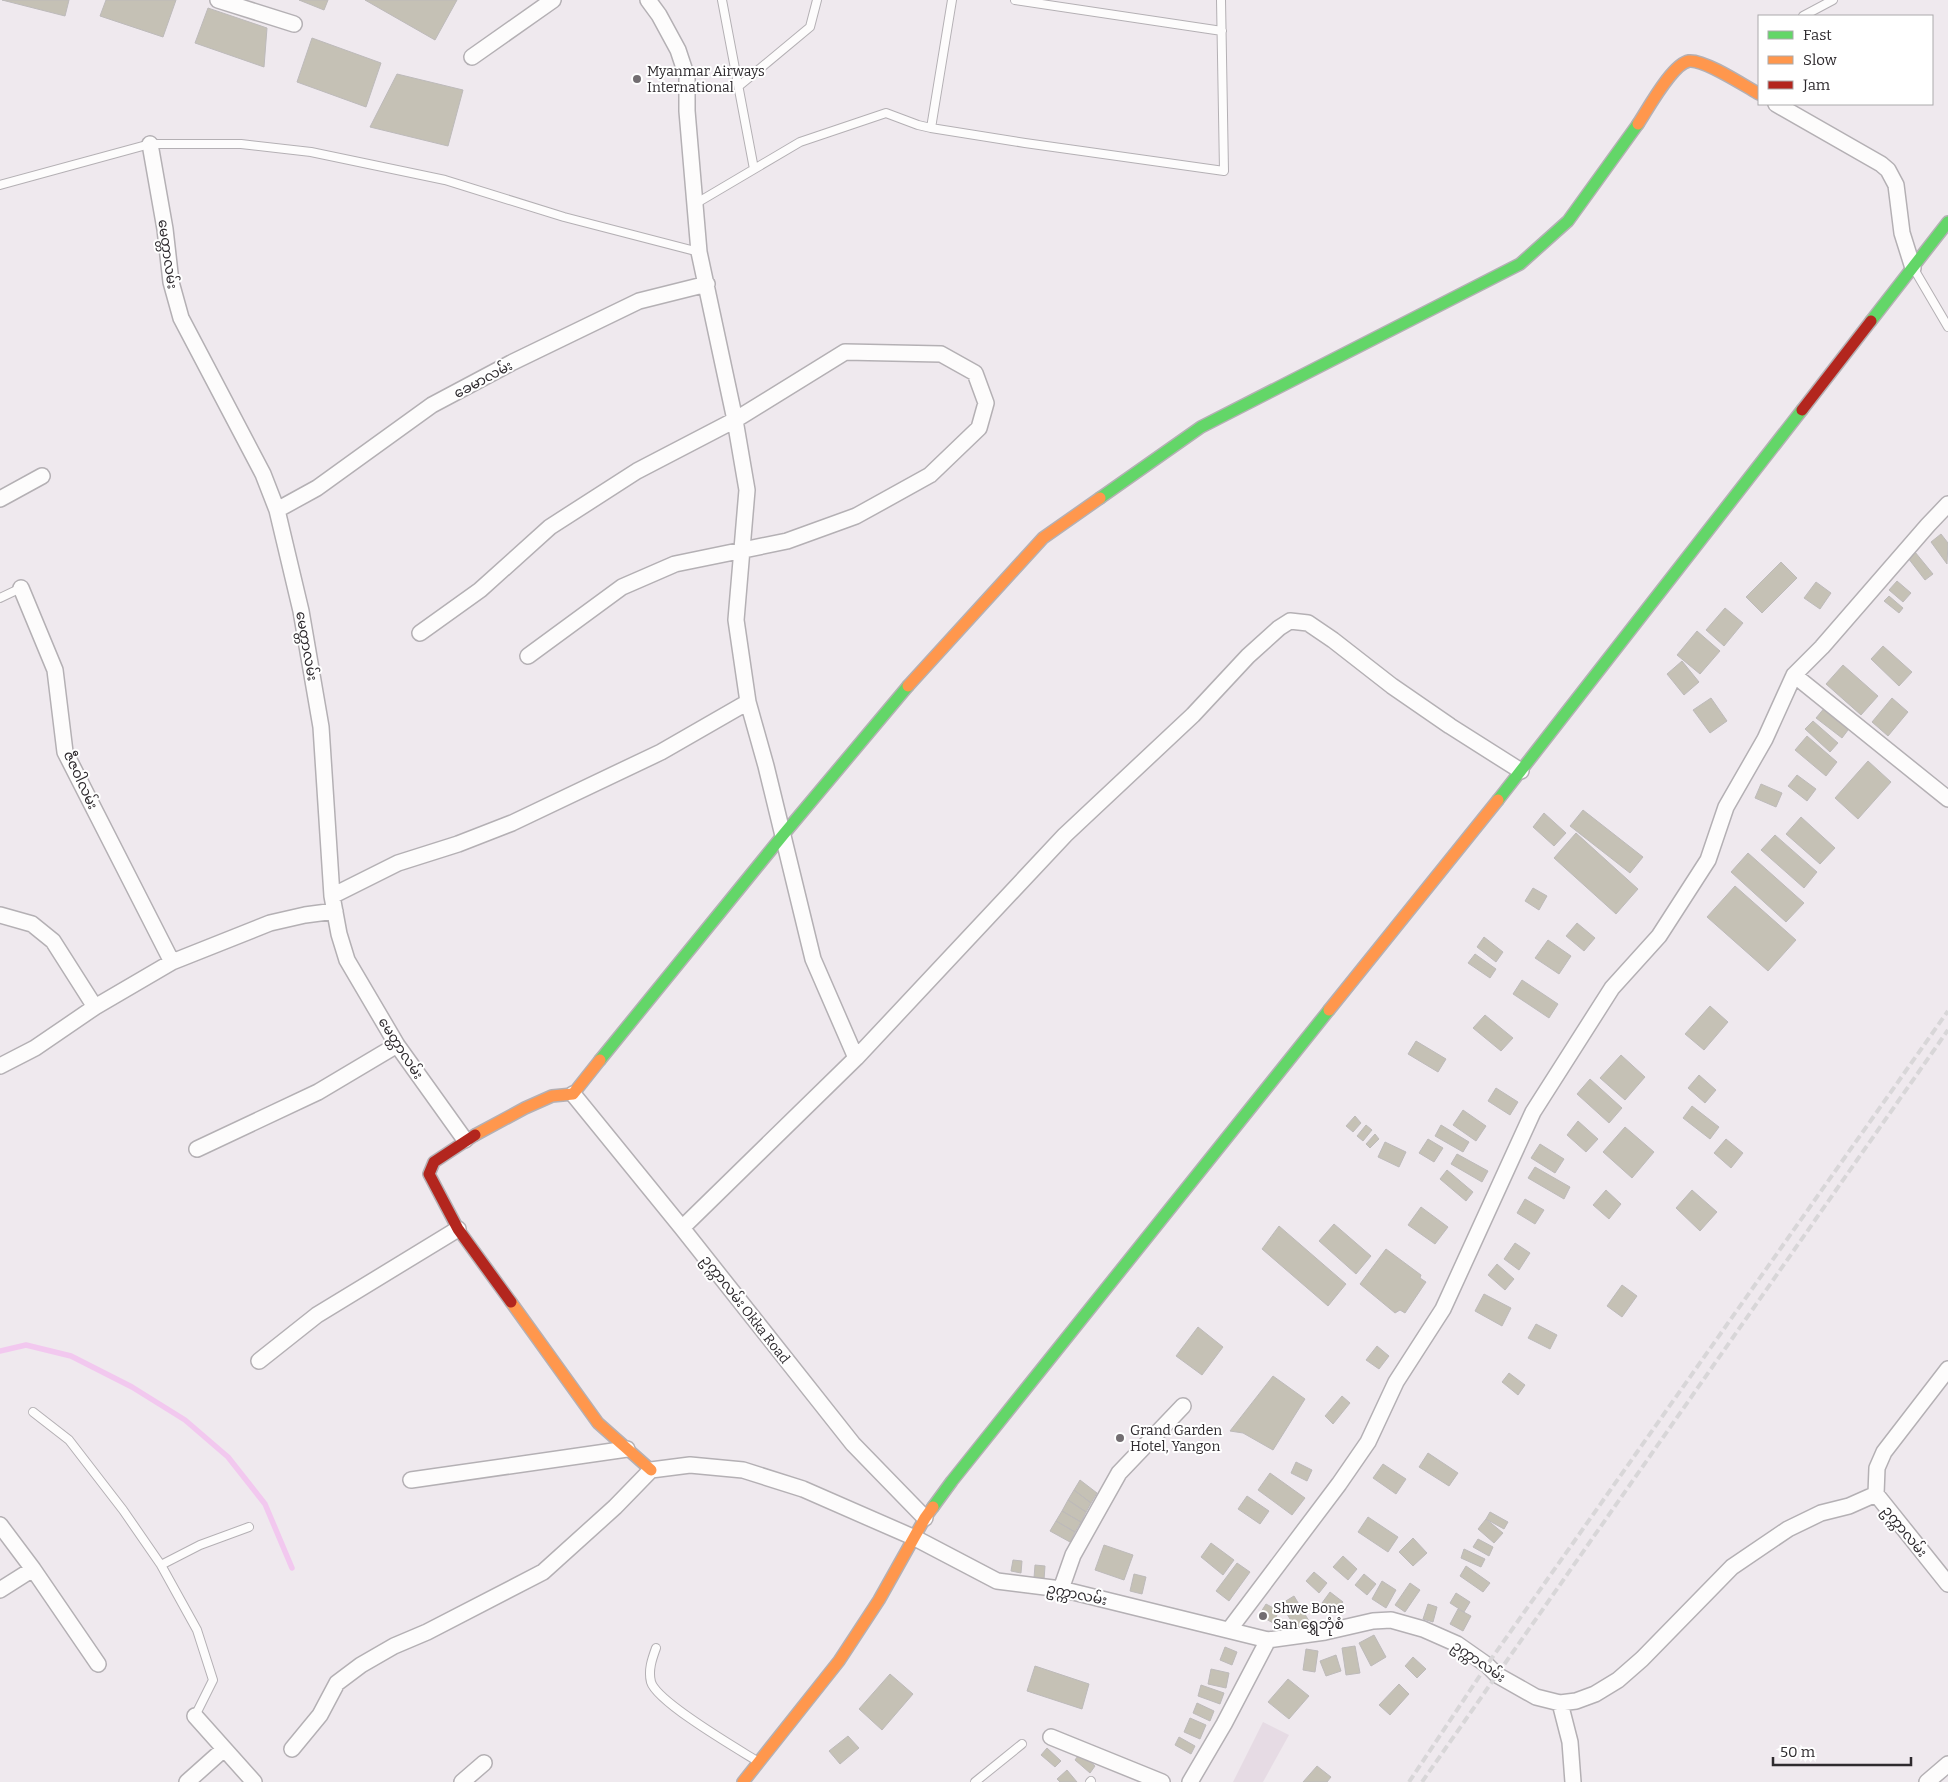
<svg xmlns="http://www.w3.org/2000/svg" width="1948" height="1782" font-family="Bitter,'Noto Sans Myanmar',serif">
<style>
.built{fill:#e6dbe4}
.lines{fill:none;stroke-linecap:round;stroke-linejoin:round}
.stream{stroke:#f2c8ef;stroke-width:5.5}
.building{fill:#c5c1b5;stroke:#bdbaba}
.lane-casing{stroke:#b4b0b4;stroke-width:10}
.street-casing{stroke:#b4b0b4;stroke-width:18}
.fast-casing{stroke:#b4b0b4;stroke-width:14}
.slow-casing{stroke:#b4b0b4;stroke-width:14}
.jam-casing{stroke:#b4b0b4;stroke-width:14}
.lane{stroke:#fdfcfc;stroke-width:8}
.street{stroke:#fdfcfc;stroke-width:15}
.fast{stroke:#63d668;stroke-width:11}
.slow{stroke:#ff974d;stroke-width:11}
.jam{stroke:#b3261e;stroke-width:11}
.rail{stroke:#d8d6d8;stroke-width:4;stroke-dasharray:8 4;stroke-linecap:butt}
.poi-dot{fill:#726d71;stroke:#fff;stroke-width:2}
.labels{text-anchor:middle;stroke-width:4;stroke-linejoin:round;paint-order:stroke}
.poi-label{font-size:14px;fill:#2e2a2e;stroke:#fff;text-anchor:start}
.street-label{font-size:14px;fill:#2e2a2e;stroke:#fff}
</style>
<rect width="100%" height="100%" fill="#efe9ee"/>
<path class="built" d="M 1263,1722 L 1289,1735 L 1263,1782 L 1233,1782 Z"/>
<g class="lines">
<path class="stream" d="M 0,1351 L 26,1345 L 71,1356 L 132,1387 L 185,1420 L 228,1457 L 265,1504 L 292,1568"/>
</g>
<path class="building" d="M 2,0 L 69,0 L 65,16 Z
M 106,0 L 176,0 L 163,37 L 100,16 Z
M 299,0 L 328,0 L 324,10 Z
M 365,0 L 457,0 L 435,40 Z
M 208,8 L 267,28 L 264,67 L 195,43 Z
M 312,38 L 381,63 L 366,107 L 297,82 Z
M 397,74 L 463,90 L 448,146 L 370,127 Z
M 1941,534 L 1948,543 L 1947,564 L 1931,542 Z
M 1915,552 L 1933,574 L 1925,580 L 1908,558 Z
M 1781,562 L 1797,578 L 1762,613 L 1746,597 Z
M 1897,581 L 1911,593 L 1903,602 L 1889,590 Z
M 1816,582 L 1831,593 L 1820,609 L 1804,598 Z
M 1889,596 L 1903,608 L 1899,613 L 1884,601 Z
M 1725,608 L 1743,623 L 1724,646 L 1706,630 Z
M 1697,631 L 1720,651 L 1700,674 L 1677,655 Z
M 1883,646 L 1912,672 L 1899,686 L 1871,659 Z
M 1682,661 L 1699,682 L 1684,695 L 1667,674 Z
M 1843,665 L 1878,696 L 1861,715 L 1826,684 Z
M 1711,698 L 1727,721 L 1710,733 L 1693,710 Z
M 1892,698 L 1908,712 L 1888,736 L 1872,722 Z
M 1826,706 L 1851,726 L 1842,738 L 1816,718 Z
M 1813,721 L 1838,743 L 1830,752 L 1805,729 Z
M 1807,736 L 1837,762 L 1826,776 L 1795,750 Z
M 1868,761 L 1891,782 L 1858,819 L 1835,798 Z
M 1797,775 L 1816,789 L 1807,801 L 1788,786 Z
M 1761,784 L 1782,793 L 1776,807 L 1755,798 Z
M 1583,810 L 1643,857 L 1630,873 L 1570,826 Z
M 1544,813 L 1566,833 L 1554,846 L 1533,827 Z
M 1801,817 L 1835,848 L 1820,864 L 1786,834 Z
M 1576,833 L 1638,889 L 1616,914 L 1554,858 Z
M 1775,835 L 1817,872 L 1804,888 L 1761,850 Z
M 1748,853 L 1804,903 L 1786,922 L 1731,872 Z
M 1735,886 L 1796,940 L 1768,971 L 1707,917 Z
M 1533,888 L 1547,896 L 1539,910 L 1525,901 Z
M 1577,923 L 1595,938 L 1584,951 L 1566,936 Z
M 1484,937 L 1503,952 L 1496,962 L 1477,947 Z
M 1548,940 L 1571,956 L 1559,974 L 1535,958 Z
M 1475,954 L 1496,969 L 1490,978 L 1468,963 Z
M 1522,980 L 1558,1004 L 1549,1018 L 1513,994 Z
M 1710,1006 L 1728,1022 L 1704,1050 L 1685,1034 Z
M 1485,1015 L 1513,1038 L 1501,1051 L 1473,1028 Z
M 1416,1041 L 1446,1059 L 1438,1072 L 1408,1054 Z
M 1621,1055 L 1645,1077 L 1625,1100 L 1600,1078 Z
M 1699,1075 L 1716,1090 L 1705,1103 L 1688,1088 Z
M 1590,1079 L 1622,1108 L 1609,1123 L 1577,1094 Z
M 1496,1088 L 1518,1102 L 1510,1115 L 1488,1101 Z
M 1692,1106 L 1719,1127 L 1710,1139 L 1683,1118 Z
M 1463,1110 L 1486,1126 L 1476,1141 L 1453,1125 Z
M 1355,1116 L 1361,1123 L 1353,1132 L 1346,1126 Z
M 1578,1121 L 1598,1139 L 1586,1152 L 1567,1135 Z
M 1366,1125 L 1372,1130 L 1363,1141 L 1357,1136 Z
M 1441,1125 L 1469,1142 L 1463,1152 L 1435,1136 Z
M 1625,1127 L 1654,1152 L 1632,1178 L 1603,1152 Z
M 1375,1134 L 1379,1139 L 1370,1148 L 1366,1144 Z
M 1428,1139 L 1443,1148 L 1434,1162 L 1419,1153 Z
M 1726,1139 L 1743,1153 L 1731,1168 L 1714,1153 Z
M 1385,1142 L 1406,1152 L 1399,1167 L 1378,1157 Z
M 1540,1144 L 1564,1159 L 1555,1173 L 1531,1158 Z
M 1457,1154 L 1488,1171 L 1482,1182 L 1451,1164 Z
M 1535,1167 L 1570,1187 L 1564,1199 L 1528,1178 Z
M 1447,1170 L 1473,1192 L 1466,1201 L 1440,1179 Z
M 1606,1190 L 1621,1204 L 1609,1219 L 1593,1205 Z
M 1692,1190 L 1717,1212 L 1700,1231 L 1676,1208 Z
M 1525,1199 L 1544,1210 L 1535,1224 L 1517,1213 Z
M 1421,1207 L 1448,1227 L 1435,1244 L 1408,1225 Z
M 1334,1224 L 1371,1256 L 1356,1274 L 1319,1241 Z
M 1279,1226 L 1346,1284 L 1328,1306 L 1262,1249 Z
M 1515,1243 L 1530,1253 L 1519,1270 L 1504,1259 Z
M 1386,1249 L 1421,1275 L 1420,1278 L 1426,1282 L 1405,1313 L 1400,1310 L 1395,1313 L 1360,1284 Z
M 1497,1264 L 1514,1279 L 1505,1290 L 1488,1275 Z
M 1622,1285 L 1637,1296 L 1622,1317 L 1607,1306 Z
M 1484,1294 L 1511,1308 L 1502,1326 L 1475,1311 Z
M 1536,1324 L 1557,1335 L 1550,1349 L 1528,1338 Z
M 1198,1327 L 1223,1347 L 1202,1375 L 1176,1356 Z
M 1377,1346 L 1389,1356 L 1379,1369 L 1366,1360 Z
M 1509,1373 L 1525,1385 L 1518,1395 L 1502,1382 Z
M 1273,1376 L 1305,1399 L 1273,1450 L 1243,1433 L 1230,1431 Z
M 1342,1396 L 1350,1403 L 1333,1424 L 1325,1416 Z
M 1428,1453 L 1458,1473 L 1449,1486 L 1419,1467 Z
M 1296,1462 L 1312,1470 L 1307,1481 L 1291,1473 Z
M 1383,1464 L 1406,1479 L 1396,1494 L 1373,1478 Z
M 1270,1473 L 1305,1498 L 1292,1515 L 1258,1490 Z
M 1080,1480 L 1097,1493 L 1091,1503 L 1074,1490 Z
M 1074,1490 L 1091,1503 L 1086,1512 L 1068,1500 Z
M 1247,1496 L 1269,1511 L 1260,1524 L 1238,1509 Z
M 1068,1500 L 1086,1512 L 1081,1522 L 1062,1511 Z
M 1062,1511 L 1081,1522 L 1075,1532 L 1056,1521 Z
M 1490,1512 L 1508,1522 L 1504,1529 L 1486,1519 Z
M 1368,1517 L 1398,1537 L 1388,1552 L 1358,1532 Z
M 1486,1519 L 1503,1533 L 1494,1543 L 1478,1529 Z
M 1056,1521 L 1075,1532 L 1070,1542 L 1050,1531 Z
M 1413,1538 L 1427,1553 L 1413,1566 L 1399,1552 Z
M 1478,1539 L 1493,1547 L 1489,1556 L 1473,1547 Z
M 1211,1543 L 1234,1560 L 1223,1575 L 1201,1557 Z
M 1104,1545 L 1133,1555 L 1124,1580 L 1095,1570 Z
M 1464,1549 L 1485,1559 L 1481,1567 L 1461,1558 Z
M 1343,1556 L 1357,1569 L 1348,1580 L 1333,1567 Z
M 1013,1560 L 1022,1561 L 1021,1573 L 1011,1571 Z
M 1237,1563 L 1250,1572 L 1229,1601 L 1216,1591 Z
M 1035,1565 L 1045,1566 L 1044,1580 L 1034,1578 Z
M 1466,1566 L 1490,1583 L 1483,1592 L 1460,1576 Z
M 1314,1572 L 1327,1583 L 1319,1593 L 1306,1581 Z
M 1134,1574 L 1146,1577 L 1142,1594 L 1130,1591 Z
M 1364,1574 L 1376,1584 L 1367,1595 L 1355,1585 Z
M 1382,1581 L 1396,1590 L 1386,1608 L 1372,1599 Z
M 1410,1583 L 1420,1590 L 1405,1612 L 1395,1605 Z
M 1330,1592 L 1343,1602 L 1334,1613 L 1322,1603 Z
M 1456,1593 L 1470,1602 L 1464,1612 L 1450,1603 Z
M 1294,1596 L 1309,1621 L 1296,1629 L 1281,1604 Z
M 1266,1604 L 1279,1611 L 1273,1623 L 1259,1615 Z
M 1428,1604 L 1437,1607 L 1433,1622 L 1423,1619 Z
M 1458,1609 L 1471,1616 L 1463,1631 L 1450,1624 Z
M 1374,1635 L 1386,1657 L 1371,1666 L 1359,1643 Z
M 1355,1646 L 1360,1673 L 1346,1675 L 1342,1648 Z
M 1225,1647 L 1237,1652 L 1232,1665 L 1220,1660 Z
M 1306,1649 L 1318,1651 L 1315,1672 L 1303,1670 Z
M 1336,1655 L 1341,1671 L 1326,1676 L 1320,1661 Z
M 1413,1657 L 1426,1669 L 1417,1678 L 1405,1666 Z
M 1035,1666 L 1089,1684 L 1082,1709 L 1027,1691 Z
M 1211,1669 L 1229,1673 L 1226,1688 L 1208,1684 Z
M 890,1674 L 913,1694 L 882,1730 L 859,1709 Z
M 1288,1679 L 1309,1696 L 1289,1719 L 1268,1702 Z
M 1399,1684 L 1409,1694 L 1390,1715 L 1379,1705 Z
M 1201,1685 L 1224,1693 L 1220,1704 L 1198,1696 Z
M 1197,1703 L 1214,1711 L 1210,1721 L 1193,1713 Z
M 1190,1718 L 1206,1725 L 1200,1739 L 1184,1732 Z
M 848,1736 L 859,1748 L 840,1764 L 829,1751 Z
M 1179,1737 L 1195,1746 L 1191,1754 L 1175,1745 Z
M 1047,1748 L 1061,1761 L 1055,1767 L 1041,1755 Z
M 1080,1753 L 1095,1766 L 1090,1773 L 1075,1760 Z
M 1317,1766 L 1331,1777 L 1327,1782 L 1303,1782 Z
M 1067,1770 L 1077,1782 L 1060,1782 L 1057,1779 Z"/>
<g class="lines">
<g class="lane-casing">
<path id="lane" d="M 722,0 L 754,169
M 1015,0 L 1222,31
M 1803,16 L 1833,0
M 739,86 L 810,27 L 817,0
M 931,128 L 952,0
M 0,185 L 150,144 L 241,144 L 311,152 L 445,180 L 564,217 L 699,252
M 695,204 L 800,142 L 886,113 L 918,125 L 931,128 L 1025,143 L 1224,171 L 1221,0
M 1914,269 L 1948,327
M 0,598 L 21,588
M 33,1412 L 69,1440 L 123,1510 L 161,1565 L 197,1630 L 213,1680 L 195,1716
M 161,1565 L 200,1545 L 249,1527
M 656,1648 C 652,1659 648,1670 651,1682 C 657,1702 736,1748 757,1761
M 975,1782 L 1022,1744
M 1090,1782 L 1091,1781"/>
</g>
<g class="street-casing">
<path id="street" d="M 218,0 L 294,24
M 648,0 L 659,15 L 678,50 L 687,77 L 687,111 L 699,252 L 735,420 L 747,490 L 736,620 L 748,702 L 766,766 L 813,959 L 856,1058
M 472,57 L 553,0
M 1776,104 L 1881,164 L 1888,170 L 1896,185 L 1902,233 L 1913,268
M 150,144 L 165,229 L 171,282 L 181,318 L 263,474 L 277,510 L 301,611 L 321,727 L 332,896 L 339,934 L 347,960 L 397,1045 L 465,1140
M 0,499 L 42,476
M 277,510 L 317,488 L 432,405 L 511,363 L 639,301 L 707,284
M 21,588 L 55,670 L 65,752 L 172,962
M 420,633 L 480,590 L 550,527 L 637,471 L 735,420 L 845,352 L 941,354 L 975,373 L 986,403 L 979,428 L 930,475 L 856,516 L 787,541 L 675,564 L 622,587 L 528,656
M 1794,675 L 1948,799
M 332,896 L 398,863 L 458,844 L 512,823 L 661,752 L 748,702
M 0,915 L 32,924 L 53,941 L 95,1007
M 0,1066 L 35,1048 L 95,1007 L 172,962 L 270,923 L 305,915 L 335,911
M 573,1094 L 682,1228 L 853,1444 L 925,1518
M 197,1149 L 318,1092 L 397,1045
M 682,1228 L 856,1058 L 1065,835 L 1193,715 L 1248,656 L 1279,628 L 1290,621 L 1308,623 L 1333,640 L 1392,686 L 1450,726 L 1521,771
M 259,1361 L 317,1315 L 458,1229
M 411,1480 L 627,1449
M 1876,1494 L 1877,1468 L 1884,1452 L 1948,1369
M 0,1525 L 33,1569 L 98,1664
M 1061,1589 L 1073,1555 L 1119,1473 L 1183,1406
M 0,1590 L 33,1569
M 1229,1630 L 1339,1484 L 1368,1442 L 1396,1382 L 1443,1309 L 1533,1112 L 1612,988 L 1659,936 L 1708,860 L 1726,807 L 1765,739 L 1794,675 L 1822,647 L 1928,525 L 1948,504
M 1560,1703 L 1570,1742 L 1573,1782
M 195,1716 L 254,1782
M 1051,1737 L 1162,1782
M 292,1749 L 320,1715 L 337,1683 L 361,1665 L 394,1646 L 427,1632 L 543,1572 L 615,1507 L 651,1470 L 690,1465 L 743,1470 L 803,1489 L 915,1538 L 997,1581 L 1061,1589 L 1268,1640 L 1325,1632 L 1373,1621 L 1391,1620 L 1423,1629 L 1457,1644 L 1487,1665 L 1497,1675 L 1536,1697 L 1560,1703 L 1576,1701 L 1595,1694 L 1618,1680 L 1642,1659 L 1732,1567 L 1788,1529 L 1821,1513 L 1849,1506 L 1876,1494 L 1948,1584
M 187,1782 L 224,1749
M 462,1782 L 484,1763
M 1190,1782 L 1224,1724 L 1268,1640
M 1927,1782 L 1948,1764"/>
</g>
<g class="fast-casing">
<path id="fast" d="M 1871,321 L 1948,222
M 1100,498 L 1201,427 L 1520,264 L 1568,221 L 1638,124
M 1498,800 L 1802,410
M 600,1060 L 783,835 L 908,686
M 933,1507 L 952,1481 L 1329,1010"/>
</g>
<g class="slow-casing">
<path id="slow" d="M 1638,124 C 1648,109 1672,64 1689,61 C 1704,59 1745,86 1759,94
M 908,686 L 1043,538 L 1100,498
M 1329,1010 L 1498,800
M 475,1135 L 525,1108 L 552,1096 L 573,1094 L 600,1060
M 511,1302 L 598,1423 L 651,1470
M 743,1782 L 839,1661 L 879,1600 L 925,1518 L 933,1507"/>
</g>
<g class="jam-casing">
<path id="jam" d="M 1802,410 L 1871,321
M 475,1135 L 434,1162 L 429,1174 L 458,1229 L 511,1302"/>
</g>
<use href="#lane" class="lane"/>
<use href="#street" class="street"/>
<use href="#fast" class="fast"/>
<use href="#slow" class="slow"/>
<use href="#jam" class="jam"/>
<path class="rail" d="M 1409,1782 L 1487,1665 L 1948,1011
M 1422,1782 L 1948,1030"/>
</g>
<g class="poi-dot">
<circle cx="637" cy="79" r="5"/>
<circle cx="1120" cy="1438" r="5"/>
<circle cx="1263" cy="1616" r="5"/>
</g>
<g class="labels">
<g class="poi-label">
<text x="647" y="76">Myanmar Airways<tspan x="647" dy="16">International</tspan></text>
<text x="1130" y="1435">Grand Garden<tspan x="1130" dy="16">Hotel, Yangon</tspan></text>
<text x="1273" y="1613">Shwe Bone<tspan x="1273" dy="16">San ရွှေဘုံစံ</tspan></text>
</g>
<g class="street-label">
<text transform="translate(168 254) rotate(82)" y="5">မေတ္တာလမ်း</text>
<text transform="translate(483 379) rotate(-28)" y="5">ခေမာလမ်း</text>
<text transform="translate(307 646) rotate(80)" y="5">မေတ္တာလမ်း</text>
<text transform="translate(81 780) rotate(65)" y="5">ဇီဇဝါလမ်း</text>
<text transform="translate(401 1048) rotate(57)" y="5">မေတ္တာလမ်း</text>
<text transform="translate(746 1309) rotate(52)" y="5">ဥက္ကာလမ်း Okka Road</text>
<text transform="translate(1905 1531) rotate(51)" y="5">ဥက္ကာလမ်း</text>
<text transform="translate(1077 1594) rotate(12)" y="5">ဥက္ကာလမ်း</text>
<text transform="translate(1479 1661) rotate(35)" y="5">ဥက္ကာလမ်း</text>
</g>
</g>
<rect x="1758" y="15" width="175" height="90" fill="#ffffff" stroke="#abaaab"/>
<rect x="1768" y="31" width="25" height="8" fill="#63d668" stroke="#abaaab"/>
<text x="1803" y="40" font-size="15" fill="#2e2a2e">Fast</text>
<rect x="1768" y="56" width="25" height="8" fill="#ff974d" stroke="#abaaab"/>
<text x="1803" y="65" font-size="15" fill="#2e2a2e">Slow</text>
<rect x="1768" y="81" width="25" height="8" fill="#b3261e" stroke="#abaaab"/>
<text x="1803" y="90" font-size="15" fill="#2e2a2e">Jam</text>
<path d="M1773 1757v8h138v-8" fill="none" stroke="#2e2a2e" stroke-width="2.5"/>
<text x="1780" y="1757" font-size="15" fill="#2e2a2e" stroke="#ffffff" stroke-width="4" paint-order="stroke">50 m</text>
</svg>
